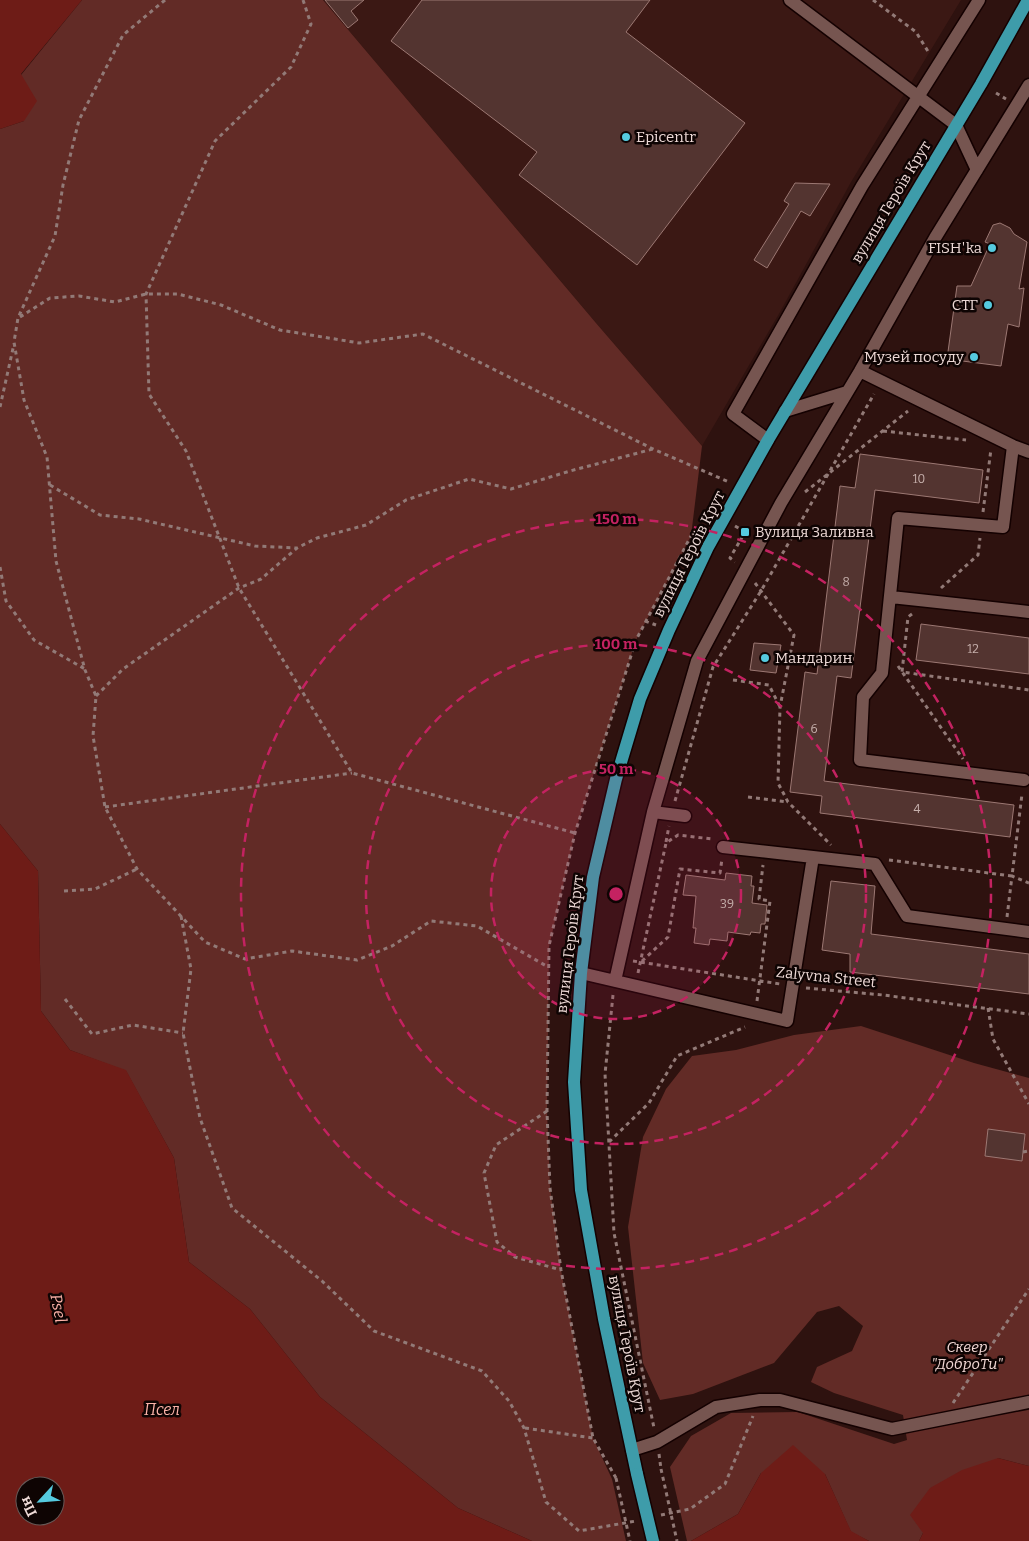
<svg xmlns="http://www.w3.org/2000/svg" width="1029" height="1541" font-family="Bitter,serif">
<style>
.built{fill:#3b1814}
.green{fill:#622b26}
.water{fill:#6e1c17;fill-rule:evenodd}
.building{fill:#533430;stroke:#9c7873}
.lines{fill:none;stroke-linecap:round;stroke-linejoin:round}
.minor-casing{stroke:#140101;stroke-width:15}
.major-casing{stroke:#140101;stroke-width:15}
.path{stroke:#927a77;stroke-width:3;stroke-dasharray:4 4;stroke-linecap:butt}
.minor{stroke:#765550;stroke-width:12}
.major{stroke:#3e9caa;stroke-width:12}
.major-bridge-casing{stroke:#140101;stroke-width:15;stroke-linecap:butt}
.path-bridge{stroke:#927a77;stroke-width:3;stroke-dasharray:4 4;stroke-linecap:butt}
.major-bridge{stroke:#3e9caa;stroke-width:12}
.ring{fill:none;stroke:#c42261;stroke-width:2.5;stroke-dasharray:9 6}
.poi-dot{fill:#55cadf;stroke:#0e0403;stroke-width:2}
.labels{text-anchor:middle;stroke-width:5;stroke-linejoin:round;paint-order:stroke}
.number-label{font-size:12px;fill:#c6b0ac}
.poi-label{font-size:15px;fill:#edd9d6;stroke:#0e0403;text-anchor:start}
.street-label{font-size:15px;fill:#edd9d6;stroke:#0e0403}
.park-label{font-size:15px;font-style:italic;fill:#f2d8d5;stroke:#0e0403}
.water-label{font-size:16px;font-style:italic;fill:#fdb3a9;stroke:#0e0403}
.centre{fill:#c42261;stroke:#0e0403;stroke-width:2.5}
.ring-label{font-size:15px;text-anchor:middle;font-weight:bold;fill:#c42261;stroke:#0e0403;stroke-width:5;stroke-linejoin:round;paint-order:stroke}
</style>
<rect width="100%" height="100%" fill="#2e120f"/>
<path class="built" d="M 323,0 L 961,0 L 851,182 L 780,312 L 702,446 L 596,323 Z"/>
<path class="green" d="M 82,0 L 323,0 L 596,323 L 702,446 L 691,536 L 636,640 L 575,833 L 549,947 L 547,1111 L 550,1188 L 561,1270 L 593,1438 L 612,1479 L 626,1541 L 532,1541 L 458,1508 L 320,1397 L 250,1309 L 189,1262 L 174,1158 L 126,1071 L 70,1050 L 41,1011 L 38,871 L 0,824 L 0,129 L 24,121 L 21,75 Z
M 861,1026 L 974,1063 L 1029,1078 L 1029,1466 L 998,1458 L 923,1533 L 919,1541 L 869,1541 L 851,1532 L 825,1474 L 761,1473 L 738,1514 L 691,1541 L 687,1541 L 670,1467 L 691,1436 L 731,1413 L 798,1412 L 894,1444 L 907,1440 L 903,1415 L 834,1393 L 811,1382 L 817,1367 L 852,1351 L 863,1326 L 839,1306 L 817,1312 L 774,1363 L 693,1394 L 660,1400 L 643,1363 L 628,1227 L 643,1137 L 666,1089 L 692,1056 L 736,1050 L 794,1035 Z"/>
<path class="water" d="M 0,0 L 82,0 L 21,74 L 37,101 L 24,121 L 0,129 Z
M 0,824 L 38,871 L 41,1011 L 70,1050 L 126,1070 L 174,1158 L 189,1262 L 250,1309 L 320,1397 L 458,1508 L 532,1541 L 0,1541 ZM 25,1486 L 55,1486 L 55,1516 L 25,1516 Z
M 793,1445 L 825,1474 L 851,1531 L 869,1541 L 691,1541 L 738,1514 L 761,1473 Z
M 998,1458 L 1029,1466 L 1029,1541 L 919,1541 L 923,1533 L 910,1515 L 930,1488 L 962,1470 Z"/>
<path class="building" d="M 325,0 L 364,0 L 351,11 L 358,20 L 348,28 Z
M 422,0 L 650,0 L 626,32 L 745,123 L 637,265 L 519,175 L 537,152 L 391,41 Z
M 795,183 L 830,184 L 810,216 L 801,211 L 767,268 L 754,260 L 789,204 L 784,201 Z
M 1000,223 L 1010,228 L 1014,234 L 1027,242 L 1019,289 L 1024,288 L 1019,327 L 1008,324 L 1001,366 L 947,359 L 957,286 L 971,286 L 990,244 L 985,242 L 993,225 Z
M 860,454 L 983,470 L 979,503 L 875,490 L 851,678 L 837,676 L 824,781 L 1014,805 L 1010,837 L 820,813 L 822,796 L 790,792 L 805,672 L 817,674 L 840,486 L 855,488 Z
M 921,624 L 1029,638 L 1029,674 L 916,660 Z
M 754,643 L 781,645 L 776,673 L 750,670 Z
M 726,873 L 752,876 L 751,886 L 754,886 L 752,903 L 767,905 L 765,924 L 761,924 L 760,933 L 751,932 L 750,935 L 728,932 L 727,941 L 710,939 L 709,945 L 694,943 L 696,928 L 693,928 L 696,896 L 683,895 L 686,875 L 725,880 Z
M 831,881 L 875,886 L 871,934 L 1029,954 L 1029,994 L 850,972 L 850,954 L 822,950 Z
M 988,1129 L 1025,1134 L 1022,1161 L 985,1156 Z"/>
<g class="lines">
<g class="minor-casing">
<path id="minor" d="M 790,0 L 956,125 L 977,170
M 860,371 L 1013,446 L 1029,452
M 785,411 L 847,392
M 768,440 L 733,414 L 862,186 L 979,0
M 1013,446 L 1003,527 L 898,518 L 882,673 L 863,697 L 860,760 L 1024,780
M 891,597 L 1029,612
M 653,812 L 685,816
M 723,847 L 813,857
M 581,973 L 787,1021 L 813,857 L 875,864 L 907,916 L 1029,932
M 615,981 L 653,812 L 697,661 L 781,503 L 860,371 L 935,238 L 1029,85
M 632,1450 L 657,1442 L 716,1407 L 760,1400 L 780,1400 L 892,1429 L 1029,1402"/>
</g>
<g class="major-casing">
<path id="major" d="M 637,1474 L 604,1319 L 581,1190 L 574,1082 L 581,973 L 593,877 L 616,779 L 640,699 L 669,630 L 708,547 L 768,440 L 981,84 L 1028,0"/>
</g>
<path class="path" d="M 165,0 L 123,35 L 79,120 L 63,185 L 55,236 L 18,318 L 14,342 L 24,400 L 47,457 L 56,561 L 85,670 L 96,696 L 93,736 L 105,807 L 137,869 L 205,942 L 245,959 L 292,951 L 357,960 L 392,946 L 431,921 L 477,926 L 548,967
M 303,0 L 311,24 L 291,67 L 215,141 L 146,294 L 149,394 L 186,451 L 239,588 L 352,773 L 575,833
M 873,0 L 916,32 L 929,53
M 996,93 L 1006,99
M 20,317 L 50,298 L 79,296 L 115,302 L 146,294 L 178,294 L 221,305 L 280,330 L 359,343 L 423,334 L 653,449 L 729,482
M 0,407 L 14,344
M 883,431 L 966,440
M 50,485 L 100,515 L 139,519 L 255,546 L 297,548
M 805,492 L 908,411
M 983,512 L 991,449
M 735,526 L 745,532 L 730,558 L 735,562
M 0,567 L 6,601 L 34,640 L 85,669
M 755,583 L 794,635 L 780,707 L 778,783 L 788,802 L 831,845
M 941,588 L 978,555 L 980,538
M 912,614 L 908,617 L 902,672 L 1029,690
M 645,621 L 656,625
M 898,666 L 963,759
M 733,680 L 769,685 L 780,707
M 96,696 L 123,669 L 239,588 L 261,579 L 297,548 L 317,538 L 366,525 L 406,500 L 469,479 L 511,489 L 570,471 L 653,449
M 748,797 L 788,802
M 675,801 L 713,667 L 761,591 L 874,394
M 105,807 L 352,773
M 666,842 L 669,826
M 889,860 L 1012,876 L 1022,794
M 64,891 L 95,889 L 137,869
M 181,916 L 191,969 L 183,1033 L 200,1118 L 232,1208 L 322,1281 L 374,1331 L 482,1371 L 509,1401 L 524,1428 L 546,1502 L 579,1531 L 636,1521
M 1007,917 L 1012,876 L 1029,883
M 633,961 L 780,984
M 642,961 L 668,937 L 680,869 L 720,873 L 722,859
M 638,973 L 666,843 L 678,835 L 712,839
M 806,988 L 883,995 L 1029,1014
M 613,995 L 605,1074 L 614,1233 L 654,1428
M 65,999 L 92,1034 L 133,1025 L 183,1033
M 757,1001 L 770,901 L 759,899 L 763,865
M 988,1008 L 993,1039 L 1029,1104
M 547,1111 L 496,1145 L 484,1173 L 497,1242 L 515,1257 L 561,1270
M 609,1142 L 649,1103 L 677,1056 L 745,1027
M 1023,1152 L 1029,1151
M 953,1403 L 1029,1289
M 525,1428 L 593,1438
M 659,1454 L 661,1469
M 616,1478 L 593,1438 L 561,1270 L 550,1188 L 547,1111 L 549,946 L 575,833 L 636,640 L 691,536
M 661,1515 L 690,1509 L 725,1484 L 753,1416"/>
<use href="#minor" class="minor"/>
<use href="#major" class="major"/>
<g class="major-bridge-casing">
<path id="major-bridge" d="M 637,1474 L 653,1541"/>
</g>
<path class="path-bridge" d="M 661,1469 L 677,1541
M 616,1478 L 630,1541"/>
<use href="#major-bridge" class="major-bridge"/>
</g>
<circle cx="616" cy="894" r="125" fill="#c42261" fill-opacity=".12"/>
<g class="ring">
<circle cx="616" cy="894" r="125"/>
<circle cx="616" cy="894" r="250"/>
<circle cx="616" cy="894" r="375"/>
</g>
<g class="poi-dot">
<circle cx="626" cy="137" r="5"/>
<circle cx="992" cy="248" r="5"/>
<circle cx="988" cy="305" r="5"/>
<circle cx="974" cy="357" r="5"/>
<rect x="740" y="527" width="10" height="10" rx="2.5"/>
<circle cx="765" cy="658" r="5"/>
</g>
<g class="labels">
<g class="number-label">
<text x="919" y="483">10</text>
<text x="846" y="586">8</text>
<text x="973" y="653">12</text>
<text x="814" y="733">6</text>
<text x="917" y="813">4</text>
<text x="727" y="908">39</text>
</g>
<g class="poi-label">
<text x="636" y="142">Epicentr</text>
<text x="982" y="253" text-anchor="end">FISH'ka</text>
<text x="978" y="310" text-anchor="end">СТГ</text>
<text x="964" y="362" text-anchor="end">Музей посуду</text>
<text x="755" y="537">Вулиця Заливна</text>
<text x="775" y="663">Мандарин</text>
</g>
<g class="street-label">
<text transform="translate(891 202) rotate(-59)" y="5">вулиця Героїв Крут</text>
<text transform="translate(689 554) rotate(-63)" y="5">вулиця Героїв Крут</text>
<text transform="translate(570 944) rotate(-83)" y="5">вулиця Героїв Крут</text>
<text transform="translate(826 977) rotate(6)" y="5">Zalyvna Street</text>
<text transform="translate(627 1344) rotate(79)" y="5">вулиця Героїв Крут</text>
</g>
<g class="park-label">
<text x="967" y="1352">Сквер<tspan x="967" dy="17">"ДоброТи"</tspan></text>
</g>
<g class="water-label">
<text transform="translate(59 1308) rotate(79)" y="6">Psel</text>
<text x="162" y="1415">Псел</text>
</g>
</g>
<circle cx="616" cy="894" r="8" class="centre"/>
<g class="ring-label">
<text x="616" y="524">150 m</text>
<text x="616" y="649">100 m</text>
<text x="616" y="774">50 m</text>
</g>
<g transform="translate(40 1501) rotate(244)"><circle r="24" fill="#0e0403" stroke="#675957"/>
<path d="M0-4L9 19L0 12L-9 19Z" fill="#55cadf"/>
<text y="-8" font-size="14" font-weight="bold" text-anchor="middle" fill="#edd9d6">Пн</text>
</g>
</svg>
